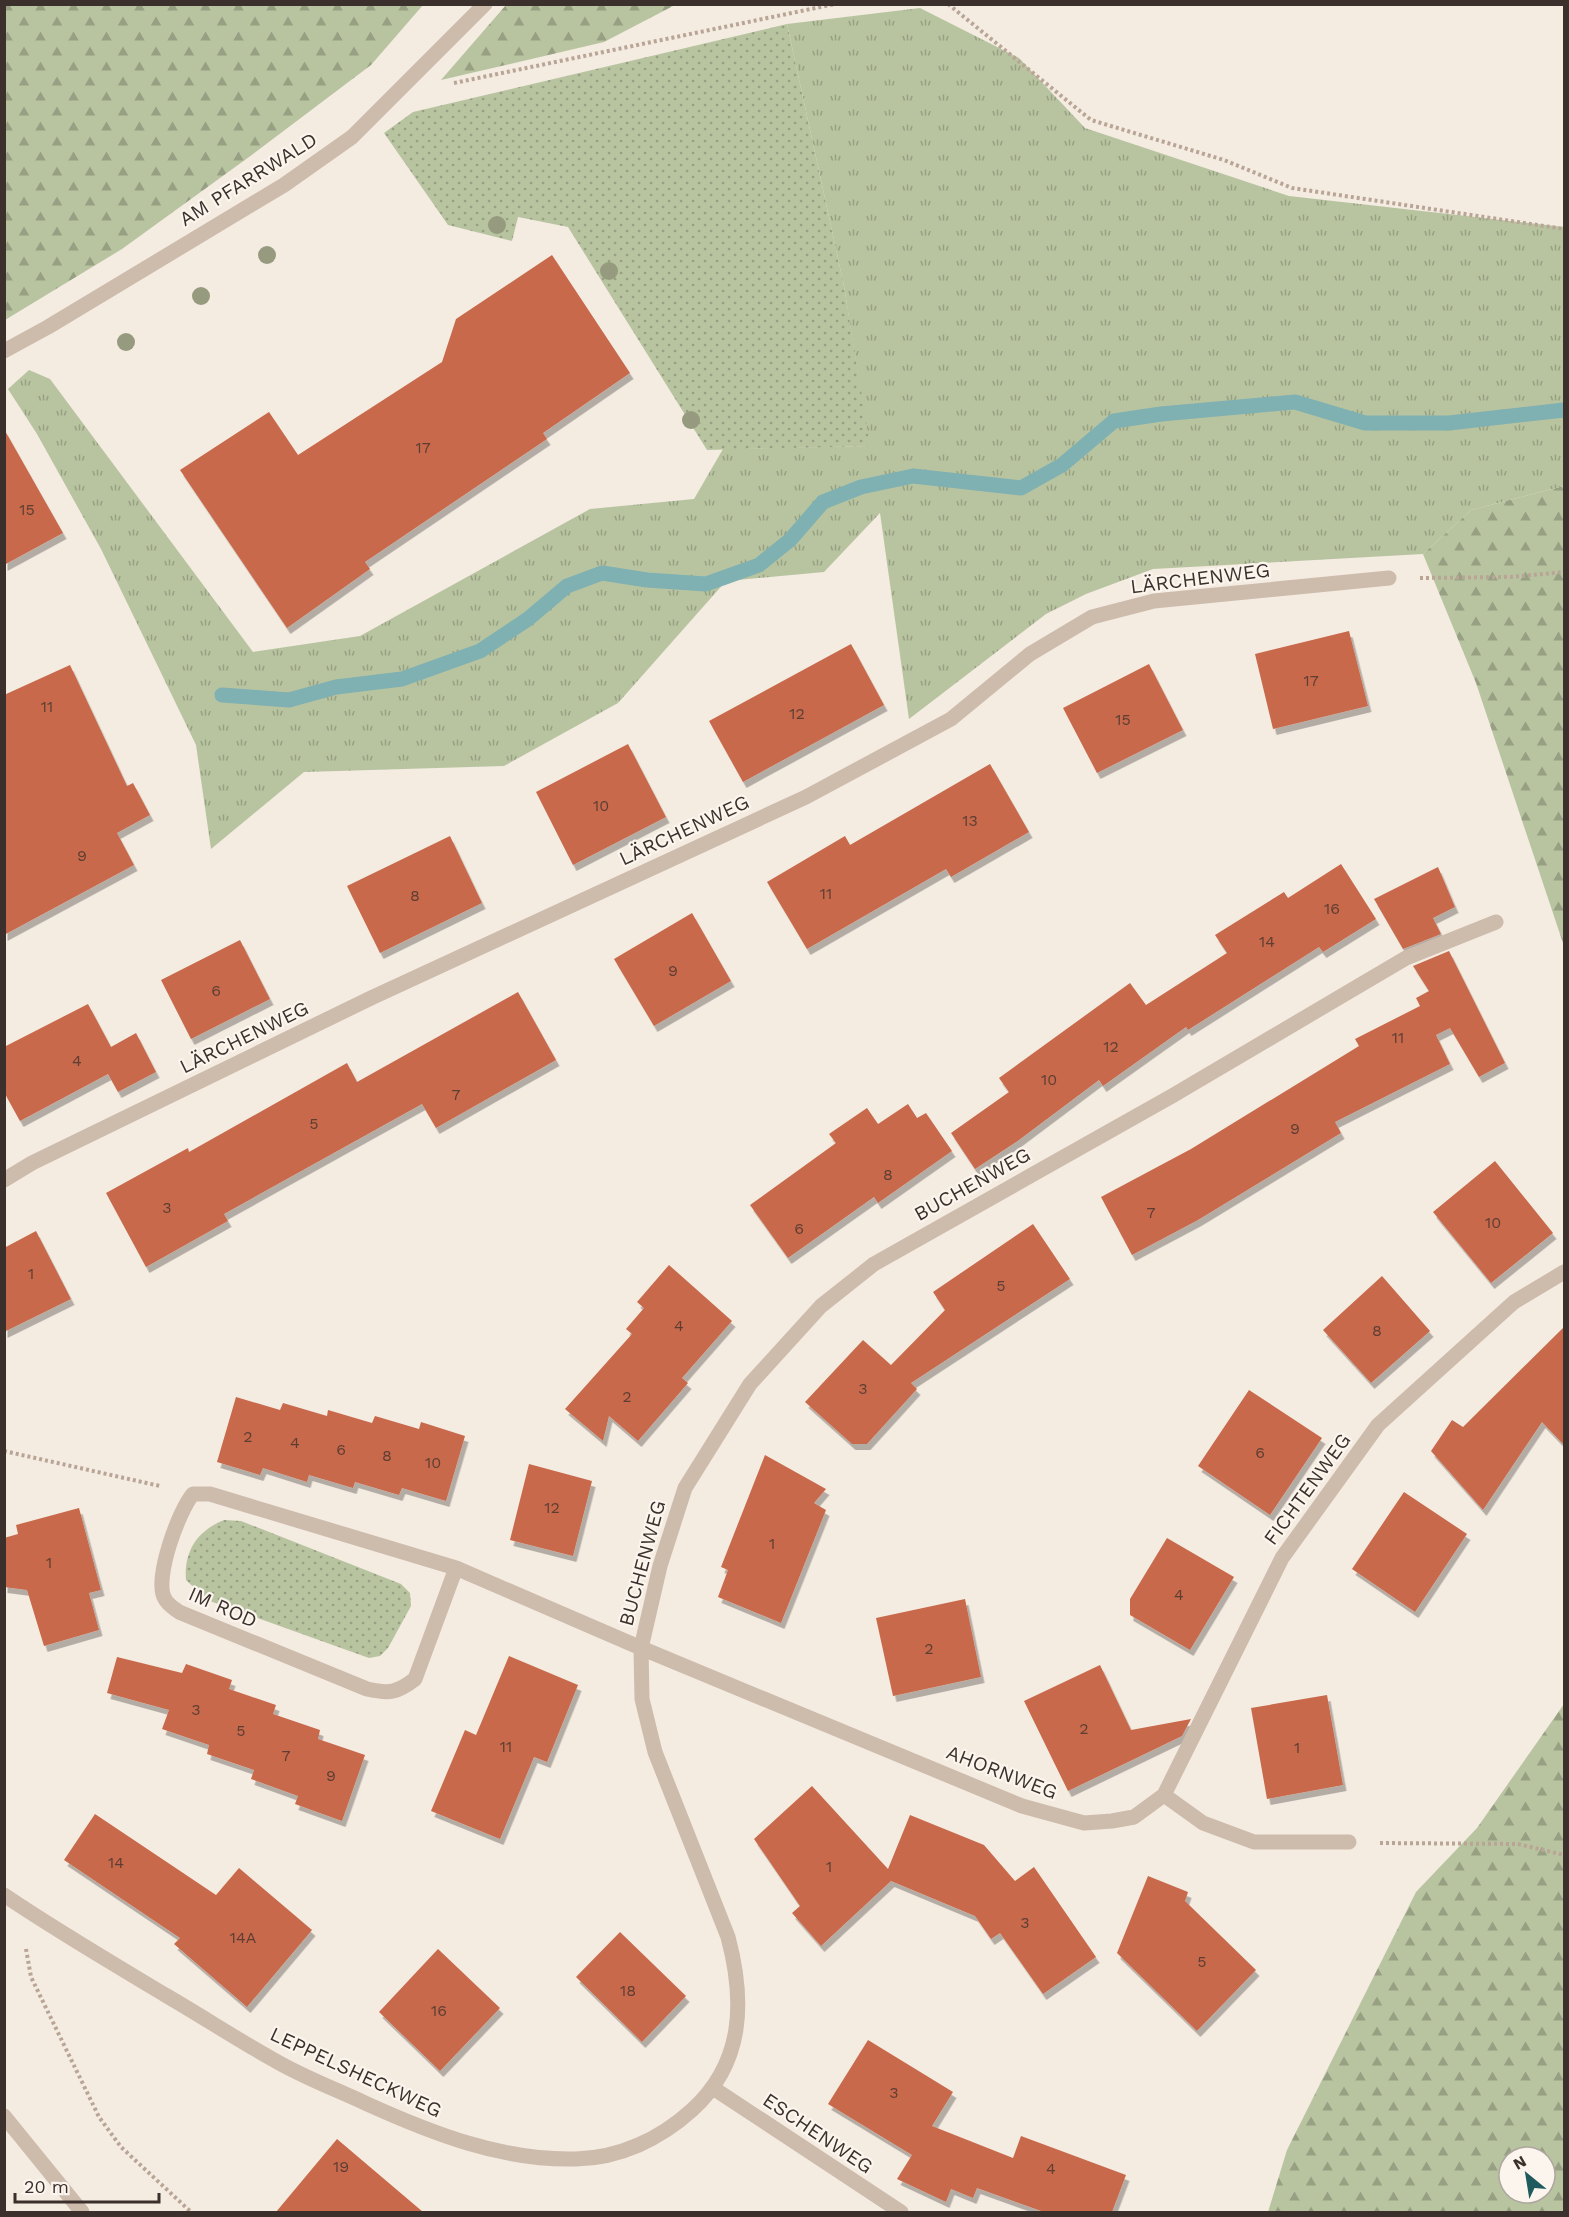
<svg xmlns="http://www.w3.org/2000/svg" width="1569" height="2217" font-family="'Work Sans',sans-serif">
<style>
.grass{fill:url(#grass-tufts)}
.forest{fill:url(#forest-firs);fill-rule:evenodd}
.park{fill:url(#park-dots)}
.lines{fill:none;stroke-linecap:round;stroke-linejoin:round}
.stream{stroke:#7fb0b2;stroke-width:15}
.building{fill:#c8694b;filter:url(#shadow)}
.path{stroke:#b9a596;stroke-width:4;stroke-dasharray:3 3;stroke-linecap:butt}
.minor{stroke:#cdbbac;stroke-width:15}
.tree{fill:#969b7f}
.labels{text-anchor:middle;stroke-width:4.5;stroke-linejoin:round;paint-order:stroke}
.number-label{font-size:16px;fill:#5e3e33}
.street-label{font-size:20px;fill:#3b302b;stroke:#fbf5ee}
</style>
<defs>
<pattern id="grass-tufts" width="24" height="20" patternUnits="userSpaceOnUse" patternTransform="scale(1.5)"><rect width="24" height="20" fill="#b8c4a0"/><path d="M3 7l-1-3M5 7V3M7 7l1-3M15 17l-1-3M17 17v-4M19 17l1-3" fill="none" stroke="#97a083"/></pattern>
<pattern id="forest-firs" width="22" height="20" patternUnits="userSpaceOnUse" patternTransform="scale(1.5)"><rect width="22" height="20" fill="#b8c4a0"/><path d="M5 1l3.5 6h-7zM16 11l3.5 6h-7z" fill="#97a083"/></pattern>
<pattern id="park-dots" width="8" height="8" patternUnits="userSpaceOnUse" patternTransform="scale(1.5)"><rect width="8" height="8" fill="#b8c4a0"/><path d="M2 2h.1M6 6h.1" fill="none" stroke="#97a083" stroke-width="1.8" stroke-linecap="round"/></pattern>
<filter id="shadow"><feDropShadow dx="3.5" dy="6" stdDeviation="0" flood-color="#0004"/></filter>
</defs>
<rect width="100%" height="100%" fill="#f4ebe1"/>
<path class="grass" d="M 920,8 L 1019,58 L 1085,128 L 1289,196 L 1564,227 L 1564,486 L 1471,510 L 1423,554 L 1153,569 L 1086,594 L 1046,614 L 909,719 L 880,513 L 824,572 L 726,581 L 618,703 L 504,766 L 304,772 L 211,849 L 196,745 L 101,549 L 37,434 L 8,389 L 29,370 L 50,379 L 253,652 L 360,636 L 590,509 L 694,499 L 723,449 L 869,446 L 844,286 L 787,24 Z"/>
<path class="forest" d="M 5,4 L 423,4 L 423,5 L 371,65 L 249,157 L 122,249 L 5,320 Z
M 506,5 L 506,4 L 675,5 L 604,42 L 441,80 Z
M 1564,486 L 1564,946 L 1476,683 L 1423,554 L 1471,510 Z
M 1564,1704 L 1564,2212 L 1268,2212 L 1287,2150 L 1416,1892 L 1477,1828 ZM 1509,2157 L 1545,2157 L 1545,2193 L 1509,2193 Z"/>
<path class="park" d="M 787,24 L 844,286 L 870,446 L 707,450 L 568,227 L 518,217 L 512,241 L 448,225 L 384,133 L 413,112 Z
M 224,1520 L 241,1521 L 401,1584 L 410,1593 L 411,1606 L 388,1648 L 380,1656 L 369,1658 L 207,1600 L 186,1580 C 184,1551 197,1531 224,1520 Z"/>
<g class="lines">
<path class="stream" d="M 222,695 L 289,700 L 336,687 L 402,679 L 480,651 L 528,619 L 567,586 L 602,573 L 647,580 L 706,584 L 759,565 L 790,540 L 823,502 L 861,487 L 913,476 L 1021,488 L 1062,465 L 1114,421 L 1161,414 L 1295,402 L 1365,423 L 1449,423 L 1564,410"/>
</g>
<path class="building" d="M 552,255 L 630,373 L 543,433 L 547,439 L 365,562 L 370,569 L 287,628 L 180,470 L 269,412 L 298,455 L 442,362 L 456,319 Z
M 4,429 L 63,533 L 4,565 Z
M 1349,631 L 1368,706 L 1273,729 L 1255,654 Z
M 851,644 L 884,705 L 743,782 L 709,721 Z
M 1149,664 L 1183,730 L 1097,773 L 1063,708 Z
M 70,665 L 127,786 L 133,783 L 150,815 L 117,833 L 134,865 L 4,935 L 4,695 Z
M 628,744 L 666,817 L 573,865 L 536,792 Z
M 990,764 L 1029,832 L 951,877 L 946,869 L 807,949 L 767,882 L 845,836 L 850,845 Z
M 450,836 L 482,903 L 380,953 L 347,886 Z
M 1341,864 L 1376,919 L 1323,952 L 1319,947 L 1188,1030 L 1186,1027 L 1103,1086 L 1099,1080 L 1019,1140 L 975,1169 L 951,1133 L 1009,1092 L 999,1078 L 1130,983 L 1146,1005 L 1227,953 L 1215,935 L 1284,892 L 1288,898 Z
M 1438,867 L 1455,907 L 1433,918 L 1441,934 L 1403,949 L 1374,899 Z
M 692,913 L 731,981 L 654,1026 L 614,959 Z
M 240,940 L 270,999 L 191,1039 L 161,980 Z
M 1449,951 L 1505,1063 L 1479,1077 L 1450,1028 L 1436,1035 L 1450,1064 L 1335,1122 L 1341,1133 L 1198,1220 L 1132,1255 L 1101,1197 L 1191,1149 L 1359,1046 L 1355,1039 L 1420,1006 L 1416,998 L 1429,991 L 1413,966 Z
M 518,992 L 556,1060 L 436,1128 L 422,1104 L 224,1214 L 228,1221 L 146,1267 L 106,1193 L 188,1148 L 189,1152 L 347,1063 L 357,1082 Z
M 88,1004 L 111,1047 L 136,1033 L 156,1072 L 118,1092 L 108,1074 L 20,1121 L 4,1092 L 4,1047 Z
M 908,1104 L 917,1118 L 926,1113 L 952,1151 L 878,1203 L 874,1197 L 788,1258 L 750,1205 L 836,1143 L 829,1134 L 867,1108 L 878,1124 Z
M 1495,1161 L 1553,1233 L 1491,1283 L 1433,1212 Z
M 1033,1224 L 1070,1279 L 911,1383 L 917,1389 L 867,1444 L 852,1444 L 805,1402 L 863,1340 L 891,1365 L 945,1310 L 933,1292 Z
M 36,1231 L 71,1299 L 4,1332 L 4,1248 Z
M 669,1265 L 732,1321 L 682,1378 L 688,1383 L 638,1441 L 609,1416 L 603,1441 L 565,1409 L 632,1334 L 626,1329 L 644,1308 L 637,1302 Z
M 1382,1276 L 1430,1331 L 1371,1383 L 1323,1330 Z
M 1564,1327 L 1564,1445 L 1542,1422 L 1483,1510 L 1431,1451 L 1452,1420 L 1463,1427 Z
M 1249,1390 L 1322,1438 L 1270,1515 L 1198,1466 Z
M 236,1397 L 280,1410 L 283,1403 L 327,1416 L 328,1410 L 372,1423 L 375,1416 L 419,1429 L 421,1422 L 465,1436 L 446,1501 L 402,1488 L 399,1495 L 355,1482 L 353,1488 L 309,1475 L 307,1482 L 263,1468 L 260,1475 L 217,1462 Z
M 765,1455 L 826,1489 L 814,1503 L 826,1510 L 781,1623 L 718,1597 L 728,1570 L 721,1567 Z
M 529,1464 L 592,1481 L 573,1556 L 510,1540 Z
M 1404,1492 L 1467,1534 L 1415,1612 L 1352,1569 Z
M 79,1508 L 101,1590 L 89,1593 L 99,1630 L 44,1646 L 27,1590 L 4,1587 L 4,1538 L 18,1534 L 16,1525 Z
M 1167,1538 L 1234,1577 L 1190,1650 L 1130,1615 L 1130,1599 Z
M 965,1599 L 981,1677 L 893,1696 L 876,1618 Z
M 509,1656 L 578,1685 L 547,1762 L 534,1757 L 500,1839 L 431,1811 L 465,1730 L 476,1735 Z
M 117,1657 L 182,1673 L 186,1664 L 232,1680 L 229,1689 L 276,1705 L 273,1714 L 320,1730 L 318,1739 L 365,1755 L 342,1821 L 295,1804 L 298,1796 L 251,1779 L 254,1770 L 207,1754 L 209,1745 L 162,1729 L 169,1710 L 107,1693 Z
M 1100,1665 L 1131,1730 L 1191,1719 L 1182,1736 L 1068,1791 L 1024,1701 Z
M 1327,1695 L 1343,1785 L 1267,1799 L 1251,1708 Z
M 812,1786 L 888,1869 L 910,1815 L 984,1845 L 1015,1881 L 1034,1867 L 1096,1957 L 1043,1994 L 1000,1933 L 991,1939 L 975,1916 L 891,1881 L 821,1946 L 792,1913 L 800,1906 L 754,1839 Z
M 95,1814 L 216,1895 L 239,1868 L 312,1930 L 247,2007 L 174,1944 L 180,1938 L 64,1860 Z
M 1148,1876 L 1188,1892 L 1185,1901 L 1256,1970 L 1197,2031 L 1117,1953 Z
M 620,1932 L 686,1996 L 642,2042 L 576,1977 Z
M 438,1949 L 500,2008 L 440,2071 L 379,2012 Z
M 868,2040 L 953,2092 L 932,2126 L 1013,2158 L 1021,2136 L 1126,2175 L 1112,2212 L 1044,2212 L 977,2188 L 973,2198 L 951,2189 L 946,2202 L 897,2179 L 912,2155 L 828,2104 Z
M 337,2139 L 423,2212 L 276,2212 Z"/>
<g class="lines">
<path class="path" d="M 948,4 L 1091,120 L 1224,160 L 1292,188 L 1564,229
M 454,83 L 835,4
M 1420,578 L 1511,577 L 1564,572
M 4,1451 L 160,1486
M 1380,1843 L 1518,1844 L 1564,1855
M 26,1949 L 31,1977 L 99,2117 L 121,2147 L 191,2212"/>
<path class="minor" d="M 4,351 L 48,327 L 284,185 L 352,137 L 485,4
M 4,1180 L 32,1163 L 371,998 L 806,797 L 951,719 L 1030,654 L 1092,617 L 1154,601 L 1389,578
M 456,1568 L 415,1679 C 397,1693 389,1694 367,1689 L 179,1612 C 174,1608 168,1605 165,1599 C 153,1580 179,1510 193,1494 L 210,1494 L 456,1568 L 641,1648 L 1022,1806 L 1084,1823 L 1112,1821 L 1134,1817 L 1164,1795 L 1282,1558 L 1378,1425 L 1514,1302 L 1564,1272
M 1164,1795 L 1203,1823 L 1254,1842 L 1349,1842
M 4,1895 C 57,1931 112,1963 167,1996 C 203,2017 238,2040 274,2060 C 303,2077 335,2089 365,2103 C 431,2133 502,2161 576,2159 C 620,2158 660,2139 692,2110 C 744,2063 745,2001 728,1937 L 655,1752 L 642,1699 L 641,1648 L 660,1566 L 685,1488 L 750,1384 L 821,1306 L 874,1264 L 1172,1096 L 1406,958 L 1496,922
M 713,2088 L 901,2212
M 4,2116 L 82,2212"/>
</g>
<g class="tree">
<circle cx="497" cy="225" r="9"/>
<circle cx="267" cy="255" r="9"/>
<circle cx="609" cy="271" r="9"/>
<circle cx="201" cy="296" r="9"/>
<circle cx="126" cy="342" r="9"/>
<circle cx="691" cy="420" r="9"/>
</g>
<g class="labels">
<g class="number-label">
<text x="423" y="453">17</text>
<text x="27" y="515">15</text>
<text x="1311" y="686">17</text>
<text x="47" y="712">11</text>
<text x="797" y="719">12</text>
<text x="1123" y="725">15</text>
<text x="601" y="811">10</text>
<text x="970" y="826">13</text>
<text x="82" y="861">9</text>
<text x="826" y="899">11</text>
<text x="415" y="901">8</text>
<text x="1332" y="914">16</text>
<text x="1267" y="947">14</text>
<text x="673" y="976">9</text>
<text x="216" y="996">6</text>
<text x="1398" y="1043">11</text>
<text x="1111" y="1052">12</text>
<text x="77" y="1066">4</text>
<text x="1049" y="1085">10</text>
<text x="456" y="1100">7</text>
<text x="314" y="1129">5</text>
<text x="1295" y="1134">9</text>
<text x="888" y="1180">8</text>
<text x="167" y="1213">3</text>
<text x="1151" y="1218">7</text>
<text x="1493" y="1228">10</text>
<text x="799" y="1234">6</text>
<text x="31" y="1279">1</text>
<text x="1001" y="1291">5</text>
<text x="679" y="1331">4</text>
<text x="1377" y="1336">8</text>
<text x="863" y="1394">3</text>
<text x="627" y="1402">2</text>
<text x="248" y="1442">2</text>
<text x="295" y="1448">4</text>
<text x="341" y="1455">6</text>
<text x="1260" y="1458">6</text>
<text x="387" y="1461">8</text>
<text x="433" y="1468">10</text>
<text x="552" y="1513">12</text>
<text x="772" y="1549">1</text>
<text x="49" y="1568">1</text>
<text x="1179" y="1600">4</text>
<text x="929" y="1654">2</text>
<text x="196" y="1715">3</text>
<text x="1084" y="1734">2</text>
<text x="241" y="1736">5</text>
<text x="506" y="1752">11</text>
<text x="1297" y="1753">1</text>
<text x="286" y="1761">7</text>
<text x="331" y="1781">9</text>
<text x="116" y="1868">14</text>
<text x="829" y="1872">1</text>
<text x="1025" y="1928">3</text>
<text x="243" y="1943">14A</text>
<text x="1202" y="1967">5</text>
<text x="628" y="1996">18</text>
<text x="439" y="2016">16</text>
<text x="894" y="2098">3</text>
<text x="341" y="2172">19</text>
<text x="1051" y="2174">4</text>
</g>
<g class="street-label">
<text transform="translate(248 179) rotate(-32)" y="7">AM PFARRWALD</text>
<text transform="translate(1200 578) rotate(-7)" y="7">LÄRCHENWEG</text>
<text transform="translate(684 830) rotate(-25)" y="7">LÄRCHENWEG</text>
<text transform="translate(244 1037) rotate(-26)" y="7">LÄRCHENWEG</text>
<text transform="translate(972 1184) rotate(-29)" y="7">BUCHENWEG</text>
<text transform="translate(1307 1489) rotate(-54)" y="7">FICHTENWEG</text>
<text transform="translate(642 1563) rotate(-75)" y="7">BUCHENWEG</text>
<text transform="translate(223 1607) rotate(24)" y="7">IM ROD</text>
<text transform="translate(1002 1772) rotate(21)" y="7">AHORNWEG</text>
<text transform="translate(356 2072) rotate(25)" y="7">LEPPELSHECKWEG</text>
<text transform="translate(818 2133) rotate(34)" y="7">ESCHENWEG</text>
</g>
</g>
<rect width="1569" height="2217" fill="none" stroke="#3b302b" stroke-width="12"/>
<g transform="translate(1527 2175) rotate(330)"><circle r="28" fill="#fbf5ee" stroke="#aea6a0" stroke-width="1.5"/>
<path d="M0-4.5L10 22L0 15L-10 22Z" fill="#1f5a5e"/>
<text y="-9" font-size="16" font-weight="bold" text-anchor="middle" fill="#3b302b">N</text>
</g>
<path d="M15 2193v9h144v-9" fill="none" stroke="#3b302b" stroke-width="3"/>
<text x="24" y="2193" font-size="18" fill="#3b302b" stroke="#fbf5ee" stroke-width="4.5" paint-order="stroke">20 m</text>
</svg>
